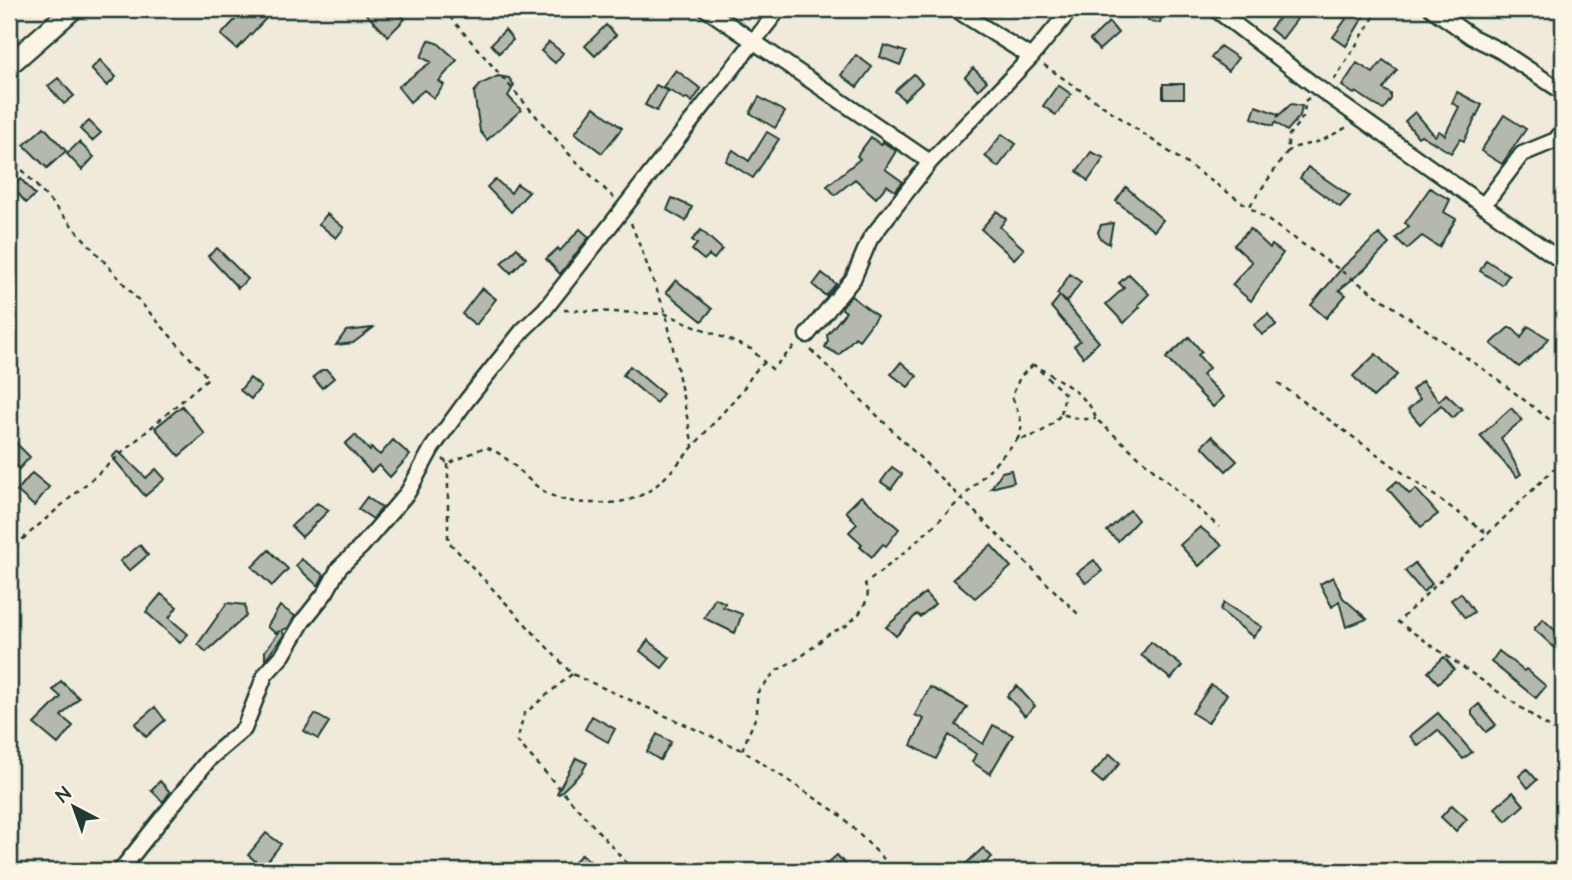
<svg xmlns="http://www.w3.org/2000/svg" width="1572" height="880" font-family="'Architects Daughter',sans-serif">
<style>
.building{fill:#b5b9ad;stroke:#1f3d34;stroke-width:2}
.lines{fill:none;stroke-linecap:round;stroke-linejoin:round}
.street-casing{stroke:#1f3d34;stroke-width:19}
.secondary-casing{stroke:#1f3d34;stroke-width:24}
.path{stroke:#1f3d34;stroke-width:2.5;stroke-dasharray:5 5;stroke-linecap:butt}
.street{stroke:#fcf5e5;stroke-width:14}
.secondary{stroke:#fcf5e5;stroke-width:19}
</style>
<rect width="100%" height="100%" fill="#efeada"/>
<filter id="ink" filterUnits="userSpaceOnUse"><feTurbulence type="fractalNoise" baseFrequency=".0143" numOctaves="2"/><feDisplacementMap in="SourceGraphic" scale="14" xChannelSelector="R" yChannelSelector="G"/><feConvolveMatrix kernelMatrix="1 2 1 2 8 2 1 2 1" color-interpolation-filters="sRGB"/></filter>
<g filter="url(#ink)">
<path class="building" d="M 245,9 L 275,9 L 237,49 L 221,35 Z
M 361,9 L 395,9 L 405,19 L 388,36 Z
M 1150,9 L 1163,9 L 1160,23 L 1148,21 Z
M 1329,9 L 1368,9 L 1346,46 L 1333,37 L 1346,19 Z
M 1285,10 L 1297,19 L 1282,39 L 1270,29 Z
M 1109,22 L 1118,33 L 1099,50 L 1090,40 Z
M 606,25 L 616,35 L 595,56 L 585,46 Z
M 505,30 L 513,40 L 499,53 L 491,44 Z
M 429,40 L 439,44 L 457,60 L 439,81 L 444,85 L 434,98 L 424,90 L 410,102 L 398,87 L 431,62 L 421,57 Z
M 549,42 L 563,53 L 555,63 L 541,51 Z
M 884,45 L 906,52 L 900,65 L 880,57 Z
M 1220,46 L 1238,58 L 1228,71 L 1211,58 Z
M 856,55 L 872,67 L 857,87 L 841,75 Z
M 100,60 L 116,77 L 107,86 L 91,69 Z
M 1383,60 L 1397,70 L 1383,89 L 1391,94 L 1391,99 L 1383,110 L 1356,92 L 1354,94 L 1342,86 L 1357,63 L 1373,73 Z
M 973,68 L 987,81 L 978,90 L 965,77 Z
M 676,70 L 701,89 L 692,102 L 687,98 L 684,99 L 663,87 Z
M 914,74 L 922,83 L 904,100 L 895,91 Z
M 498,76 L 509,78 L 514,85 L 508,96 L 521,110 L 487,140 L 480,131 L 474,92 L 481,84 Z
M 58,78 L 74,96 L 64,104 L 48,86 Z
M 1163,84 L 1184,84 L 1184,98 L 1163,98 Z
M 656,85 L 668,91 L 657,111 L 645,105 Z
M 1058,85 L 1071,94 L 1056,115 L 1043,106 Z
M 1457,92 L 1482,105 L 1464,141 L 1460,139 L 1451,153 L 1421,135 L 1418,137 L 1405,121 L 1415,112 L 1435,136 L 1439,131 L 1445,135 L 1459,107 L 1452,103 Z
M 759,97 L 785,112 L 775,128 L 750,113 Z
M 1291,104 L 1302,106 L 1300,116 L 1287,131 L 1275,122 L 1273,126 L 1252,118 L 1256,106 L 1278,114 L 1277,117 Z
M 594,107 L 622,128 L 602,153 L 575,133 Z
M 1504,115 L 1526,129 L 1502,164 L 1481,151 Z
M 89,121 L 101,133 L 92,141 L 80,129 Z
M 44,127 L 66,151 L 47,168 L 24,145 Z
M 767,132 L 779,139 L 753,178 L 726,161 L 733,150 L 749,161 Z
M 1002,134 L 1016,144 L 998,167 L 985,156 Z
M 871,137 L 881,145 L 883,142 L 896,151 L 885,169 L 903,182 L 895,191 L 887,185 L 876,198 L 855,179 L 835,195 L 827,186 L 860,159 L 857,156 Z
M 79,142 L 94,157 L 82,170 L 67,154 Z
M 1091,152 L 1104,158 L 1088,181 L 1077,171 Z
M 1308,167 L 1350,196 L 1340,207 L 1300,178 Z
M 21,179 L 35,195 L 26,203 L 12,186 Z
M 495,179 L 511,193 L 517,184 L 529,192 L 511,212 L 487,187 Z
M 1126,187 L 1163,220 L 1154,231 L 1116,201 Z
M 1430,188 L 1450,200 L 1444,212 L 1456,219 L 1439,247 L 1422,236 L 1407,249 L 1396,238 L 1409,226 L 1405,223 Z
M 672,198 L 692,207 L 686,221 L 667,210 Z
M 997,211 L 1006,219 L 1000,227 L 1024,249 L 1014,259 L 981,229 Z
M 327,214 L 344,228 L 336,238 L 319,224 Z
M 1113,223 L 1109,244 L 1100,238 L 1098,232 L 1101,225 Z
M 580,229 L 589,237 L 560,274 L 546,259 L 558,248 L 560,251 Z
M 1250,229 L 1270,248 L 1272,245 L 1283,253 L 1251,301 L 1232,285 L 1252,262 L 1234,245 Z
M 701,230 L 722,249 L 714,259 L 709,255 L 704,260 L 692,250 L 697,244 L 692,240 Z
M 1379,234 L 1389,244 L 1365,269 L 1339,290 L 1346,295 L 1326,318 L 1311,305 L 1343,267 Z
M 217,248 L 248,279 L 238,288 L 208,256 Z
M 517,248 L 526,258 L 511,273 L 501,263 Z
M 1486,260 L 1509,275 L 1502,285 L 1480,271 Z
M 822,273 L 836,284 L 826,296 L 813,285 Z
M 1070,274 L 1081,282 L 1067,302 L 1061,297 L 1099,342 L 1083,357 L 1074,346 L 1080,341 L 1051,307 L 1060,296 L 1057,294 Z
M 1129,274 L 1149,294 L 1138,305 L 1140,307 L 1124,323 L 1106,304 L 1124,288 L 1119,283 Z
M 676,280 L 712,309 L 702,321 L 666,292 Z
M 482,288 L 496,299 L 476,325 L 462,314 Z
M 851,296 L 877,316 L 859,340 L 855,337 L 839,355 L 825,347 L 828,341 L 827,335 L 846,312 L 841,308 Z
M 1268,314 L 1276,325 L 1262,335 L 1254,325 Z
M 1528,326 L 1548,338 L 1541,348 L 1519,367 L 1491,344 L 1508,328 L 1513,328 L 1521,338 Z
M 373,328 L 353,343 L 336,345 L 346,331 Z
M 1189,337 L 1202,352 L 1198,355 L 1209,368 L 1202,375 L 1224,397 L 1213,407 L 1166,358 Z
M 1376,354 L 1397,375 L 1373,397 L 1353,376 Z
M 901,362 L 917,376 L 908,387 L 891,374 Z
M 630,366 L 663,394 L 656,403 L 623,375 Z
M 322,370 L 327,370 L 334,378 L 322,388 L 313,377 Z
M 250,378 L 261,387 L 251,399 L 240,390 Z
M 1422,381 L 1439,401 L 1446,394 L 1462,409 L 1453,418 L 1441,405 L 1420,424 L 1408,410 L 1420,399 L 1412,390 Z
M 182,406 L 205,434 L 179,456 L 155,428 Z
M 1511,408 L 1522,420 L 1501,438 L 1521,474 L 1517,477 L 1480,436 Z
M 355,435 L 370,451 L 371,448 L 380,455 L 393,440 L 410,455 L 390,477 L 379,465 L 371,472 L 345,444 Z
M 9,436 L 30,457 L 19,469 L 9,459 Z
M 1212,436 L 1237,461 L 1226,471 L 1202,446 Z
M 118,451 L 146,478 L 156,469 L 165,479 L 145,496 L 112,457 Z
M 892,467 L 902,474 L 891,489 L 881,482 Z
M 1011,470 L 1014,482 L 991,488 L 1002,472 Z
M 32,473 L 49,487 L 34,506 L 17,491 Z
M 1397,481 L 1409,494 L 1416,489 L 1438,514 L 1421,527 L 1388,489 Z
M 861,496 L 899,529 L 886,546 L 883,544 L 872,557 L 860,547 L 862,544 L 849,532 L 857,524 L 846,511 Z
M 367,497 L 382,508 L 373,519 L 358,509 Z
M 317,503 L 329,510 L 302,537 L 291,526 Z
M 1130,510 L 1138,520 L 1118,541 L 1107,531 Z
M 1200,527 L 1222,545 L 1199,566 L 1180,545 Z
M 140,545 L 148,555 L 129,571 L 120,561 Z
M 991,545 L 1011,567 L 975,598 L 953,579 Z
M 269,550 L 288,569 L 272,586 L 252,567 Z
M 301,559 L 324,575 L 318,586 L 296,566 Z
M 1094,560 L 1102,571 L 1086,583 L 1077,573 Z
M 1415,563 L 1432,584 L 1423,592 L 1405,571 Z
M 1333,577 L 1343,598 L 1367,619 L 1346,627 L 1339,601 L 1332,607 L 1320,584 Z
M 925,593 L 935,604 L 920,617 L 917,614 L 896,636 L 886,627 Z
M 1461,593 L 1474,612 L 1465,618 L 1451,600 Z
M 161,594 L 177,607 L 169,618 L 188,634 L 180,643 L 146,612 Z
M 715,598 L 725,603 L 723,607 L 742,614 L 735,633 L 704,618 Z
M 227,603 L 245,605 L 246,616 L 206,652 L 198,644 Z
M 1224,603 L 1262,627 L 1253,637 L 1220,610 Z
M 280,606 L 295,616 L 288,628 L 282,630 L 284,635 L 265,660 L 265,651 L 280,631 L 276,633 L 267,627 Z
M 1543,619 L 1563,638 L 1555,648 L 1534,629 Z
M 648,640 L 670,658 L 662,668 L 640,651 Z
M 1151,642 L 1182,666 L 1171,679 L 1141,655 Z
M 1499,651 L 1524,671 L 1526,669 L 1546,686 L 1536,698 L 1491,662 Z
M 1444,657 L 1454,669 L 1438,683 L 1428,672 Z
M 61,681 L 79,698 L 61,716 L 73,726 L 58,744 L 34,724 L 61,697 L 53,690 Z
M 1211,685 L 1227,694 L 1208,723 L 1192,713 Z
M 1017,686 L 1035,706 L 1025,716 L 1007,696 Z
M 930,687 L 967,707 L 956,725 L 983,744 L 993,725 L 1013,735 L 990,774 L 972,762 L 976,754 L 949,735 L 936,759 L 911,745 L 924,719 L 915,715 Z
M 1479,704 L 1496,725 L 1486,732 L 1472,715 L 1472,710 Z
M 155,707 L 165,720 L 146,737 L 135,724 Z
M 1438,713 L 1472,752 L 1463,759 L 1438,730 L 1418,746 L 1410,736 Z
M 315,714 L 329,722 L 318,739 L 304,731 Z
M 592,716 L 615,729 L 608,742 L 585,729 Z
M 657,734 L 671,742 L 660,760 L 647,752 Z
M 1110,754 L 1120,763 L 1103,783 L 1092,774 Z
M 576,758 L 587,763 L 582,772 L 559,794 L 557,793 Z
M 1527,769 L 1537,780 L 1528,788 L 1519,776 Z
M 160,781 L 170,792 L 163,802 L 151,790 Z
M 1513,792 L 1524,805 L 1506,821 L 1495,808 Z
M 1452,805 L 1467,819 L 1456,831 L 1441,817 Z
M 266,833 L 281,844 L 263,867 L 248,855 Z
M 983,848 L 992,857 L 976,871 L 958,871 Z
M 582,854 L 600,871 L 583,871 L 574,862 Z
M 837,855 L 851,871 L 819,871 Z"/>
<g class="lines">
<g class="street-casing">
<path id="street" d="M 706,9 L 930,162
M 955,9 L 1031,57
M 1215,9 L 1314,85 L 1563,262
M 1432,9 L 1472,37 L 1499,50 L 1563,92
M 1483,206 L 1522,154 L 1556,140 L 1563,130
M 807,335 L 853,279 L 870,239 L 930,162 L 1031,57 L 1071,9
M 120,871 L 210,758 L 244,729 L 265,675 L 283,655 L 303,621 L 326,592 L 339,568 L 361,547 L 408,492 L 432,448 L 467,400 L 523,330 L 545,309 L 779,9"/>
</g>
<g class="secondary-casing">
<path id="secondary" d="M 9,65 L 73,9"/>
</g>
<path class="path" d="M 443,9 L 569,154 L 614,198
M 1044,65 L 1249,207
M 1334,80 L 1379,9
M 1309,98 L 1306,100 L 1303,117 L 1289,135 L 1287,152 L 1296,147 L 1321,141 L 1349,126
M 1287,152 L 1249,207 L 1493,376 L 1563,430
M 9,155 L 208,378 L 9,551
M 631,223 L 666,314 L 693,446
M 564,310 L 666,314 L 751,349 L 765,363
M 811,350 L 1078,614
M 1033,365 L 1020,377 L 1012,396 C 1017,413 1027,423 1017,440 C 1037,436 1048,430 1061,414 L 1080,419 L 1096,419
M 1278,383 L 1488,534
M 1061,414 L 1065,394 L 1034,365 C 1053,376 1091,396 1096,419 L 1219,527
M 443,459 L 448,464 L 485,447 C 514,456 529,489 558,498 C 569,502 583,503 595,503 C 647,505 660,483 692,448 C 707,430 723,413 738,395 C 748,385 752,370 765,363 L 772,369 L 797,344
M 1563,460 L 1398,622 L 1563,737
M 448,464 L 448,541 L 572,674 L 742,750 L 839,814 L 896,871
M 572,674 L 524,714 L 517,741 L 634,871
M 742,750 L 757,714 L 757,693 L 776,671 L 802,656 L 830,633 L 846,626 L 859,614 L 867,600 L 868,591 L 865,584 C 923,540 968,493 1017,440"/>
<use href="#street" class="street"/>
<use href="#secondary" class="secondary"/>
</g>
</g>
<rect width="1572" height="880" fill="none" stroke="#fcf5e5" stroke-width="35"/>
<rect x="18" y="18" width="1537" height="845" fill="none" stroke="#1f3d34" stroke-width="2.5" filter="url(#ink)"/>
<g transform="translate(74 807) rotate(319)" stroke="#fcf5e5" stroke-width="5" paint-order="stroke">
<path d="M0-5L12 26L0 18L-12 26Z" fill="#1f3d34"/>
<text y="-10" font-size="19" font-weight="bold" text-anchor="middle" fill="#1f3d34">N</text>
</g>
</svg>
